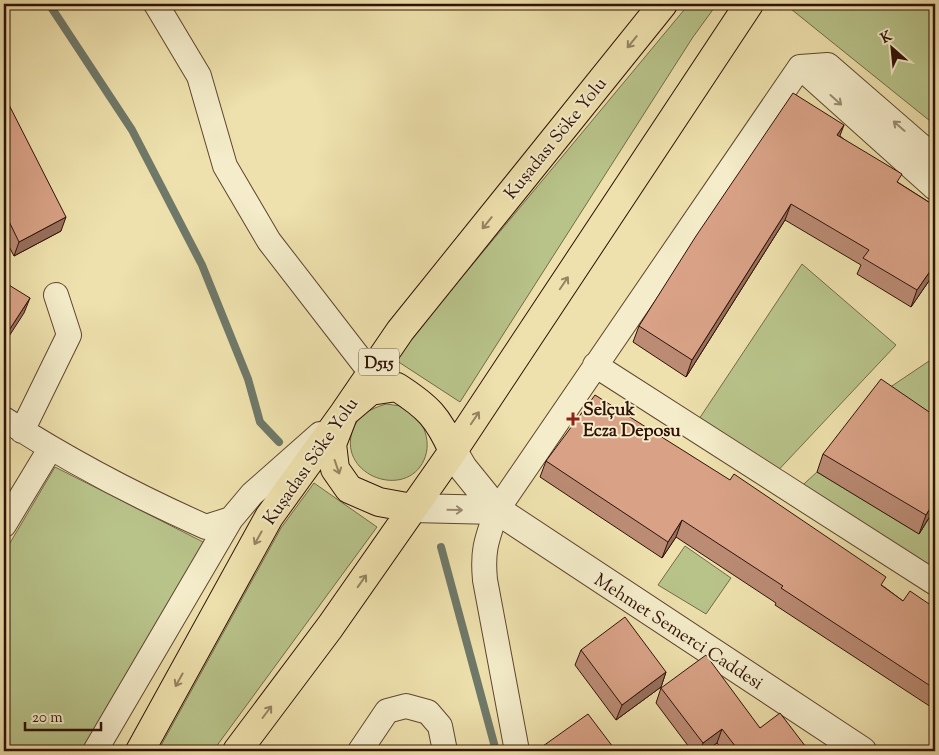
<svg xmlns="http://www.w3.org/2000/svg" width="939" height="755" font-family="'Sorts Mill Goudy',serif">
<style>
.green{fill:#b8c38a;stroke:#746a48}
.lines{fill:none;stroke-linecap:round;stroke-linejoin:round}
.stream{stroke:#6f7969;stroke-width:8}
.minor-casing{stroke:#604530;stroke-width:26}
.tertiary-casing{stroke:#604530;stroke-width:30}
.trunk-casing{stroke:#301107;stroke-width:30}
.minor{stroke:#f4ecca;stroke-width:24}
.tertiary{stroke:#f4ecca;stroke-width:28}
.trunk{stroke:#eee1ad;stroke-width:28}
.wall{fill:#bb8b74;stroke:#301107}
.shaded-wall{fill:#98715e;stroke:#301107}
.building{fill:#d9a287;stroke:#301107}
.oneway{stroke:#988362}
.oneway2{stroke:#9c8972}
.poi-dot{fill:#8f2418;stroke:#f4ecca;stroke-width:2}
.labels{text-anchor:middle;stroke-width:4;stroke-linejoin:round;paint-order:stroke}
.shield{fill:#f4ecca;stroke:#6b5342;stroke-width:1}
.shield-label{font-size:16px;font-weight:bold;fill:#301107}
.street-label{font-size:18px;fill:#301107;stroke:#f4ecca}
.poi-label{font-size:18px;font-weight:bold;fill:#301107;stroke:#f4ecca;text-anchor:start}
</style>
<rect width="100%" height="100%" fill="#eee1ad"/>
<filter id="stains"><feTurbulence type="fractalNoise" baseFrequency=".004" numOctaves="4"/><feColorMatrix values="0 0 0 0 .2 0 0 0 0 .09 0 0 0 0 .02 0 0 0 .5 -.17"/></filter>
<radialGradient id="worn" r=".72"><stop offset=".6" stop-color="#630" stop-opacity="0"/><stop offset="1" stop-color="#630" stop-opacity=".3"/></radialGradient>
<path class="green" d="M 689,4 L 717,4 L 693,37 L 460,402 L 394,359 Z
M 786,4 L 935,4 L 935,125 L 786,5 Z
M 802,264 L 896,345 L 771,478 L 693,428 Z
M 935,357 L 935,439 L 874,398 Z
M 386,404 C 391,405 396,405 401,406 C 422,414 433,440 424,460 C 406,500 339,476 352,432 C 357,415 370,409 386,404 Z
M 55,467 L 207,544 L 86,751 L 4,751 L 4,553 Z
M 817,472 L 919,534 L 935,508 L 935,583 L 794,493 Z
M 314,483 L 377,527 L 213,751 L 158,751 L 281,528 Z
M 685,546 L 731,578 L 706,614 L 658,585 Z"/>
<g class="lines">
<path class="stream" d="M 49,4 L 132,130 L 202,265 L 248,379 L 260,422 L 279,442
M 441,547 L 496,751"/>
<g class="minor-casing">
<path id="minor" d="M 156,4 L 199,76 L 225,166 L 269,241 L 371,373
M 800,67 L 935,188
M 800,67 L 828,65 L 935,158
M 595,365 L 935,583
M 4,419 C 68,460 136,496 206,527 L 231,519 L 252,494 L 320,434
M 22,431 L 69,335 L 56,295
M 4,525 L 50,449
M 95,751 L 231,519
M 360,751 L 387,711 L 406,706 L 428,712 L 440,726 L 445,751
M 517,751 L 485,580 C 482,549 487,539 497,510 L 800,67"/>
</g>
<g class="tertiary-casing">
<path id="tertiary" d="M 453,451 L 463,468 L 497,510 L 862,751
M 412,508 L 497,510"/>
</g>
<g class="trunk-casing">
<path id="trunk" d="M 412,508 L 379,502 L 349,489 L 335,469 L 332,444 L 344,413 L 370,391 L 397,387 C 428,407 438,417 453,451
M 140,751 L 269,517 L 344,413 L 400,331 L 663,4
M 237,751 L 330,627 L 453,451 L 749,4"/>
</g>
<use href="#minor" class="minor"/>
<use href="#tertiary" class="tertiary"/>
<use href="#trunk" class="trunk"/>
</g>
<path class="wall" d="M 4,95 L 61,231 L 14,256 L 4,237 Z
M 840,136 L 899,183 L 935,206 L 935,272 L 911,307 L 857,274 L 861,265 L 785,220 L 686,377 L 633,342 L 639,326 Z
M 935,416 L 935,508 L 919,534 L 817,472 L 823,454 Z
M 546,461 L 883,586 L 903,601 L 935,608 L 935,701 L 931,707 L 775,605 L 776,603 L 676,537 L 662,558 L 540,477 Z
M 581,650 L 666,672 L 661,687 L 616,720 L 575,665 Z
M 661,688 L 760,728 L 809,751 L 723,751 L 717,743 L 706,751 L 692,751 L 656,703 Z
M 543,746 L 616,751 L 542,751 Z"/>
<path class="shaded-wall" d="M 844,125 L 838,141 L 837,135 Z
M 791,204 L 785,220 L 686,377 L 692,360 Z
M 66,217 L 61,231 L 14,256 L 19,242 Z
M 935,264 L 935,272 L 911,307 L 917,290 Z
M 30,298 L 24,313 L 4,344 L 4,338 Z
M 935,500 L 935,508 L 919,534 L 926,515 Z
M 682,520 L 676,537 L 662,558 L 668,542 Z
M 666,672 L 661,687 L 616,720 L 622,705 Z
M 935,696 L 935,701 L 931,707 Z
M 722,729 L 717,743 L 706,751 L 700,751 L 703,743 Z"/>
<path class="building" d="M 793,93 L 844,125 L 837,135 L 902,174 L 897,182 L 935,206 L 935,264 L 917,290 L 863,258 L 869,250 L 791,204 L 692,360 L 639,326 L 696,236 Z
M 4,95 L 66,217 L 19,242 L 4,211 Z
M 4,282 L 30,298 L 4,338 Z
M 881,379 L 935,416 L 935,500 L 926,515 L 823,454 Z
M 595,395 L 730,480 L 734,474 L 886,577 L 881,585 L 903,601 L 910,591 L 935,608 L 935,689 L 781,588 L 783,586 L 682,520 L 668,542 L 546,461 Z
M 625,617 L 666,672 L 622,705 L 581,650 Z
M 706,655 L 760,728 L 780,713 L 809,751 L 739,751 L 722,729 L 703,743 L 661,688 Z
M 588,714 L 616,751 L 547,751 L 543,746 Z"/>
<defs><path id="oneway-shaft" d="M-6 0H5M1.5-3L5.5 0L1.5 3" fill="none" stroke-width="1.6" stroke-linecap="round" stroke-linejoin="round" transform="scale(1.25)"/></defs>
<g class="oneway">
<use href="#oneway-shaft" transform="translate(632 42) rotate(129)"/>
<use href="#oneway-shaft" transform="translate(487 223) rotate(129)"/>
<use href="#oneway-shaft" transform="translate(564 283) rotate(-56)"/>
<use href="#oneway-shaft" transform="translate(475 418) rotate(-56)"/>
<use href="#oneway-shaft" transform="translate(337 467) rotate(71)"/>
<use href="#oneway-shaft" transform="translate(258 538) rotate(119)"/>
<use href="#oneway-shaft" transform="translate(362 581) rotate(-55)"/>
<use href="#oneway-shaft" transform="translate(179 680) rotate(119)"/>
<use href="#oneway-shaft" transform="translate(267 712) rotate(-53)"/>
</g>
<g class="oneway2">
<use href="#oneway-shaft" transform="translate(836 100) rotate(42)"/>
<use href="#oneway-shaft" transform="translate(899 126) rotate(-139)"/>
<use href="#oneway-shaft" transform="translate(455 510) rotate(1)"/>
</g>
<path class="poi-dot" d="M570.5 411.5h5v5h5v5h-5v5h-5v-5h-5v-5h5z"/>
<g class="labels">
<rect class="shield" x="359" y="348.5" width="40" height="27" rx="4"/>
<g class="shield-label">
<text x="379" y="368">D515</text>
</g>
<g class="street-label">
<text transform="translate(555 138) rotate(-51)" y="6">Kuşadası Söke Yolu</text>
<text transform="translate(310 461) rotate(-55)" y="6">Kuşadası Söke Yolu</text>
<text transform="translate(679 631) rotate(33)" y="6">Mehmet Semerci Caddesi</text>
</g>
<g class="poi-label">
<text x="583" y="415">Selçuk<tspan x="583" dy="21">Ecza Deposu</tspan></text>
</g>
</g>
<rect width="939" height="755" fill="none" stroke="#eee1ad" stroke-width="20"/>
<rect x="5" y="5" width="929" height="745" fill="none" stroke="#301107" stroke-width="2.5"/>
<rect x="10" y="10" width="919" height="735" fill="none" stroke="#301107"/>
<g transform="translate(892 48) rotate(333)" stroke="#f4ecca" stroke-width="4" paint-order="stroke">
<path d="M0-4L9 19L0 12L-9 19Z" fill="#301107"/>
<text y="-8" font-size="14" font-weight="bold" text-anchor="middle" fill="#301107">K</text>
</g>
<path d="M25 722v8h76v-8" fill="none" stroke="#301107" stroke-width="2.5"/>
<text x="32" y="722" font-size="15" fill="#301107" stroke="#f4ecca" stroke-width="4" paint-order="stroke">20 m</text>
<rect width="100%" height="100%" filter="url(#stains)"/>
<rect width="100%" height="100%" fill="url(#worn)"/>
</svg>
